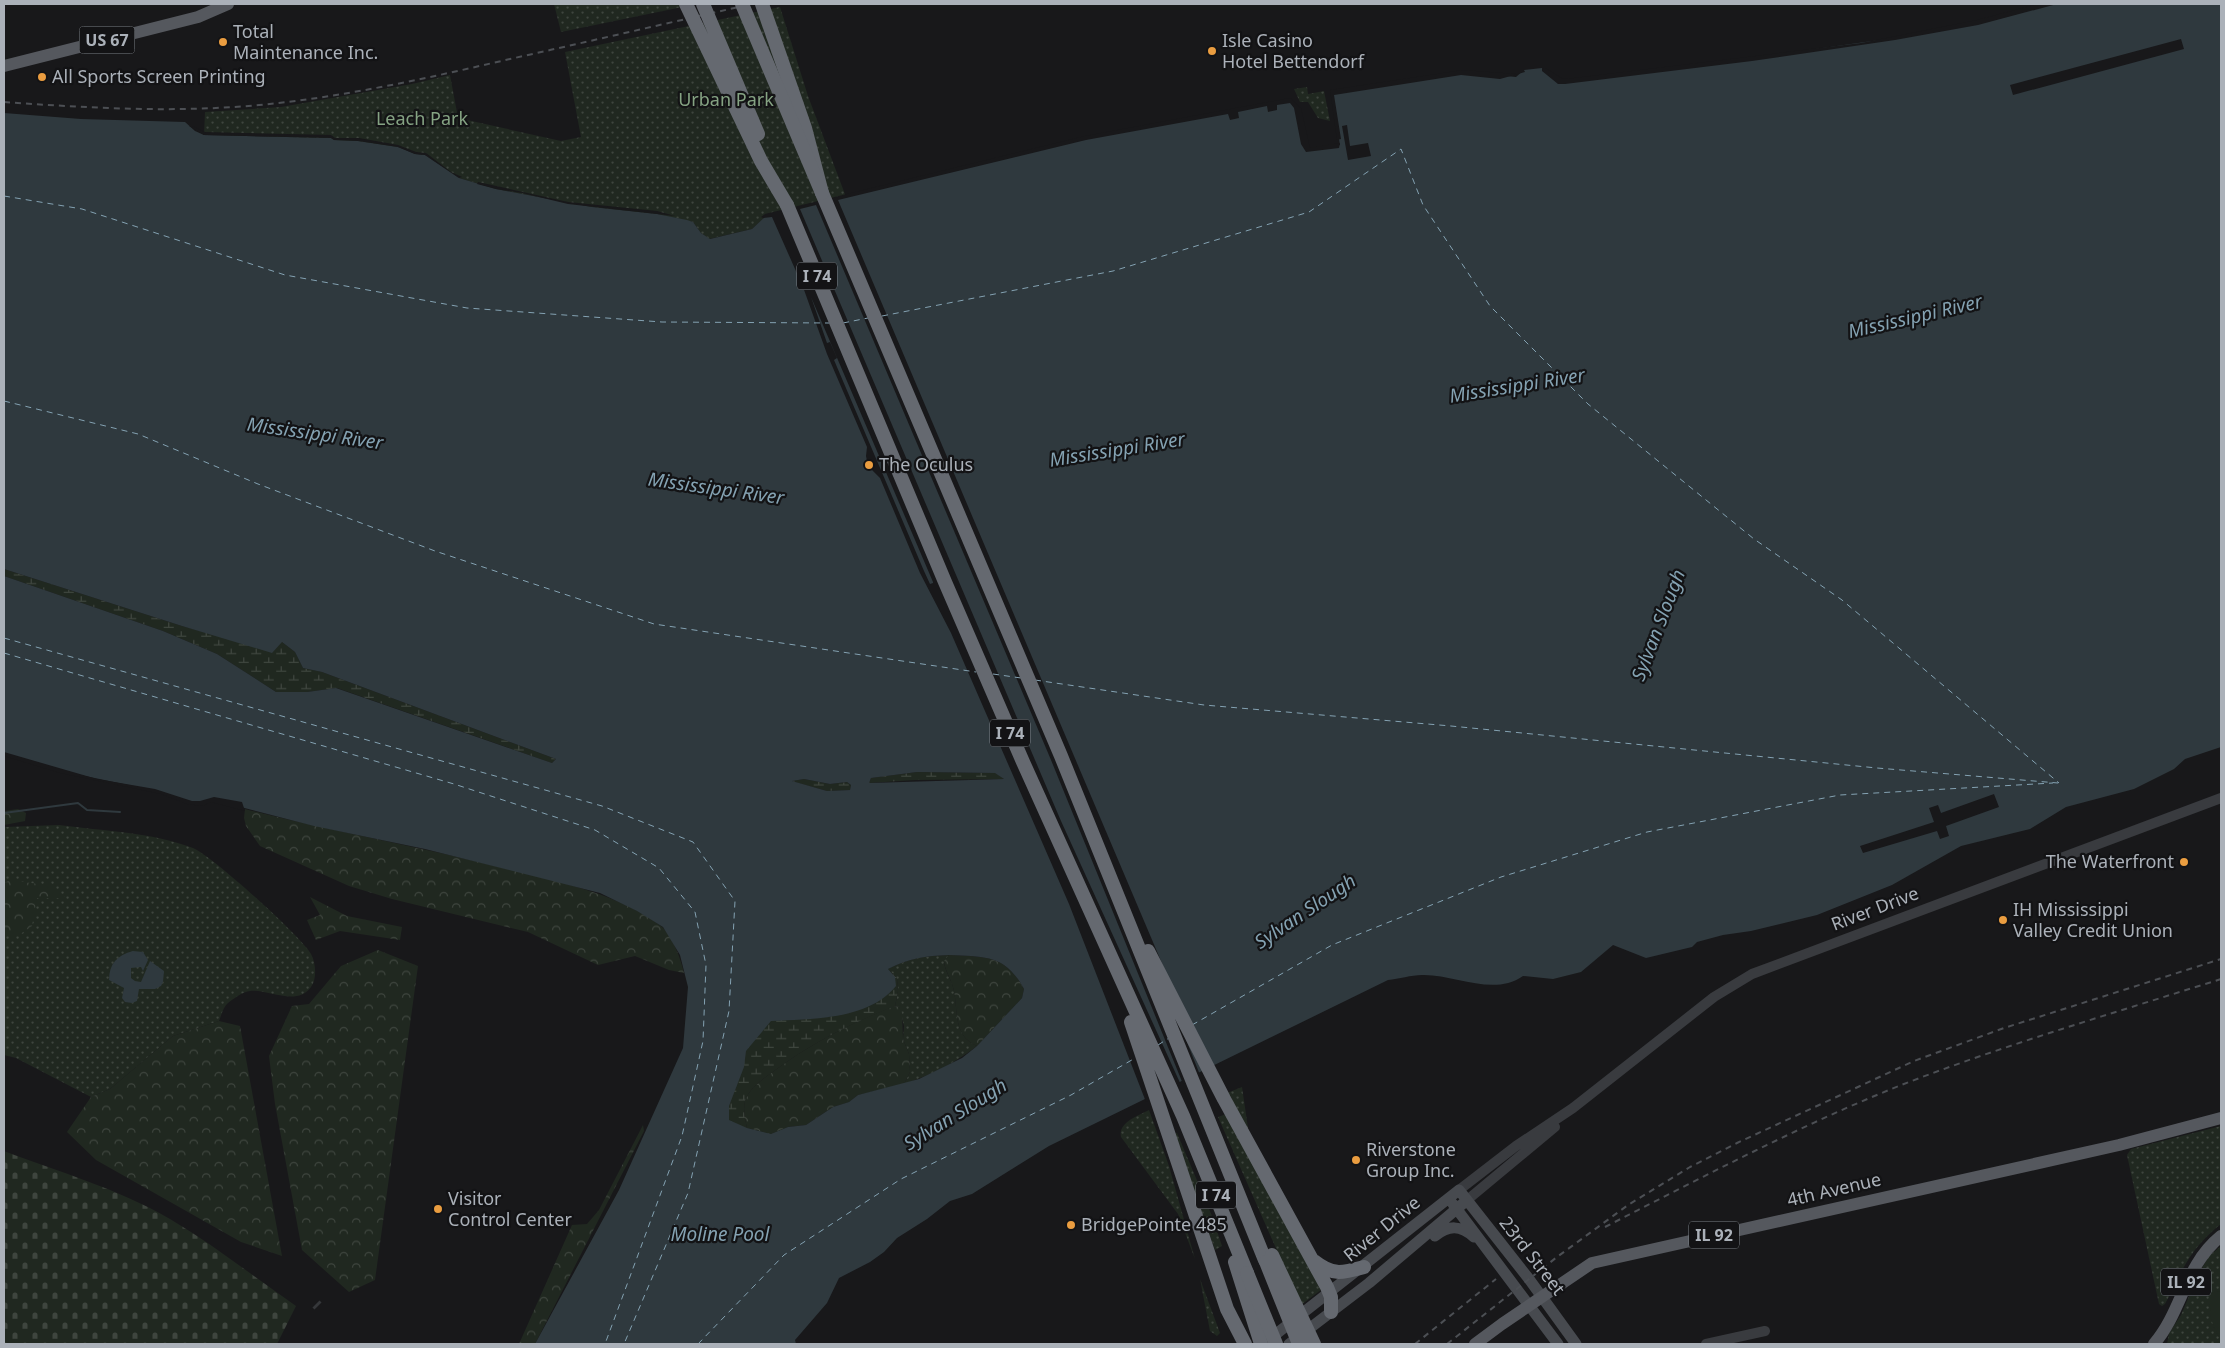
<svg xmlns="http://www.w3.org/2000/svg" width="2225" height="1348" font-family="'Noto Sans',sans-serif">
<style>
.green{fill:url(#green-dots)}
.forest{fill:url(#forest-crowns)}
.wetland{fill:url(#wetland-marsh)}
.cemetery{fill:url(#cemetery-stones)}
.pitch{fill:#202820}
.water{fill:#2f393e;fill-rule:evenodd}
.pier{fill:#18181a;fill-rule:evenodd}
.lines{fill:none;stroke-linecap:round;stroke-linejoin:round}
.stream{stroke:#2f393e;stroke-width:2}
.ferry{stroke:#84a2b2;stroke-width:1;stroke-dasharray:6 5;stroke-linecap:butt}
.tertiary-tunnel{stroke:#35373a;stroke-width:10;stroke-dasharray:10 5;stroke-linecap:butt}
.tertiary{stroke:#393b3f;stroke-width:10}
.secondary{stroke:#474a4f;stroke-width:11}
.primary{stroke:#55585e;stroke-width:12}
.motorway{stroke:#656970;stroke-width:14}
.rail{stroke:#4c4f54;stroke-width:2;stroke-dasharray:6 5;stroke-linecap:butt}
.motorway-bridge{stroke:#656970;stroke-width:14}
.poi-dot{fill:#ea9d40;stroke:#131315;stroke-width:2}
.labels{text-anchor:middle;stroke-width:4.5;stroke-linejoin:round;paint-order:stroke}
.shield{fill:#131315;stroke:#7d8288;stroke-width:1}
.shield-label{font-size:16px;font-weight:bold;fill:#abb1b9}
.poi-label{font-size:18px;fill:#abb1b9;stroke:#131315;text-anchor:start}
.park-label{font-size:18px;fill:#85a383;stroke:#131315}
.street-label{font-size:18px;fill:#abb1b9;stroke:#131315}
.water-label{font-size:19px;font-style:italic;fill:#84a2b2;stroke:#131315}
</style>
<defs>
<pattern id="green-dots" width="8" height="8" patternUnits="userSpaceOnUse" patternTransform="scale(1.25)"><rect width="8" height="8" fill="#202820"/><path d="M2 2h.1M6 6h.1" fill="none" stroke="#3e453e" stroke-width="1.8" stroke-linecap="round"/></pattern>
<pattern id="forest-crowns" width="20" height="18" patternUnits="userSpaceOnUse" patternTransform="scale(1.25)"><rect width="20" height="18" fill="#202820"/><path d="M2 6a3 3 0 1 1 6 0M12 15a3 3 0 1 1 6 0" fill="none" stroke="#3e453e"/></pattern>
<pattern id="wetland-marsh" width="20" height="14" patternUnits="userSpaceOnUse" patternTransform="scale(1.25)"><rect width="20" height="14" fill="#202820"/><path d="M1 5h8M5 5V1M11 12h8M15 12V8" fill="none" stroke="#3e453e"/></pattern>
<pattern id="cemetery-stones" width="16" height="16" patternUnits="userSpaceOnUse" patternTransform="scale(1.25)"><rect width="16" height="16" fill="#202820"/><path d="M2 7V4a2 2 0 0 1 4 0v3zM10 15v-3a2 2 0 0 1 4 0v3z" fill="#3e453e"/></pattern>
</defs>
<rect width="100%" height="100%" fill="#18181a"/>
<path class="green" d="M 554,4 L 697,4 L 561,32 Z
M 780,7 L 808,96 L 846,197 L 766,216 L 752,229 L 709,239 L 701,233 L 693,222 L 657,214 L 592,207 L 496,189 L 459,178 L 425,155 L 398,147 L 265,136 L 204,135 L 205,112 L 281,107 L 412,84 L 450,75 L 458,118 L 561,141 L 581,137 L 565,52 Z
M 1307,87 L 1308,94 L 1324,91 L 1330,121 L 1318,118 L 1308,102 L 1300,102 L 1294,89 Z
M 59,825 C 103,831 151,832 193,848 C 212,856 301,936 311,954 C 316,963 317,979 311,987 C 297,1007 268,989 250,991 C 244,991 231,1000 227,1004 C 223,1008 221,1016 219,1021 L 173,1036 L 110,1089 L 91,1097 L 16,1058 L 4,1055 L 4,827 Z
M 949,955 L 944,962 C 945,970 949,976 952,984 C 960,1006 950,1034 977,1046 C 955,1063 929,1076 904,1084 L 910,1072 L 909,1054 L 903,1039 L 904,1026 L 899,1007 L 895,1006 L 898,991 L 897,978 L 888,969 C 910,958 924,956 949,955 Z
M 1242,1087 L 1248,1128 L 1246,1129 L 1227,1093 Z
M 1149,1110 L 1169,1166 L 1195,1259 L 1178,1214 L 1121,1137 C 1118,1122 1138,1116 1149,1110 Z
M 1226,1114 L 1319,1285 L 1321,1290 L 1301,1305 L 1218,1117 Z
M 2221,1126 L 2221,1224 C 2187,1252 2185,1267 2165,1304 L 2162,1306 L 2159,1304 L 2127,1155 L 2131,1149 Z
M 1177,1133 L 1212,1216 L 1222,1246 L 1215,1250 L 1174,1134 Z
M 2221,1246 L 2221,1344 L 2167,1344 L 2169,1333 L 2181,1315 L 2198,1275 L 2209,1256 Z
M 1200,1279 L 1220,1333 L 1217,1336 L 1210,1331 Z"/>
<path class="forest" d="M 18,809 L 26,813 L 25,821 L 4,825 L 4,811 Z
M 245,809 C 335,832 426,848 516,871 C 566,884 618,894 661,926 C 672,935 681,959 684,973 L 669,970 L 635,956 L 598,965 L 528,932 L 392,899 L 349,886 L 260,846 L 246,826 L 244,818 Z
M 10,880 L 52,886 L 66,898 L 37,898 L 32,926 L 19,935 L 4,935 L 4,883 Z
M 310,897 L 347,916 L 402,927 L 400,940 L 340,931 L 316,940 L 307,920 L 320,915 Z
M 378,950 L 418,966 L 375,1280 L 349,1292 L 302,1250 L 275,1104 L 269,1056 L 292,1006 L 309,1004 L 341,966 Z
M 949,955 C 985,957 1005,954 1024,989 L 1022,998 L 977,1046 C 950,1034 960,1006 952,984 C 949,975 945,970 944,961 Z
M 894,1006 L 899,1007 L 902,1013 L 903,1039 L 909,1054 L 910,1072 L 904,1084 L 858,1095 L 849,1102 L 833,1107 L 806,1125 L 788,1127 L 771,1134 L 747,1128 C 745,1119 743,1110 745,1101 C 749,1088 763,1079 774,1071 C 813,1042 850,1024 894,1006 Z
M 219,1021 L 240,1026 L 282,1256 L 241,1242 L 96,1160 L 67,1132 L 91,1097 L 110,1089 L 173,1036 Z
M 643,1125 L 644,1131 L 535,1344 L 519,1344 L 572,1225 L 587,1224 L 599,1210 Z"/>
<path class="wetland" d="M 4,569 L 182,626 L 207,633 L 282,642 L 295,652 L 303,668 L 322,672 L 556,759 L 552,763 L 337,688 L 307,692 L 276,692 L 217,654 L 163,631 L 4,576 Z
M 917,772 L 996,773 L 1004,779 L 915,780 L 869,783 L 871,778 Z
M 804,779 L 830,784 L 847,782 L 851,785 L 850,790 L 827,791 L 791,781 Z
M 888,969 L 897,978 L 898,991 L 895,1006 C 850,1024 813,1042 774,1071 C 763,1079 749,1088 745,1101 C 743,1110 745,1119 747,1128 L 771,1134 L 788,1127 L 776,1137 L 722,1125 L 747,1016 Z"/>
<path class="cemetery" d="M 4,1151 C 59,1172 119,1189 170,1219 C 214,1245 254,1277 296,1306 L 277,1344 L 4,1344 Z"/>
<path class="pitch" d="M 2210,1291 L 2221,1292 L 2221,1340 C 2210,1326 2209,1309 2210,1291 Z"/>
<path class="water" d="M 2048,4 L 2221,4 L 2221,747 L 2185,759 L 2174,769 L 2134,789 L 2066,807 L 2030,829 L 1961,846 L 1892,885 L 1817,915 L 1751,931 L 1723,935 L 1697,942 L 1692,947 L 1646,958 L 1613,945 L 1581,972 L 1553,979 L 1523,976 C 1493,997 1455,974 1422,975 C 1411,975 1399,979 1388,980 L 1049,1146 L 972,1194 L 950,1201 L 927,1219 L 897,1238 L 884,1252 L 870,1262 L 839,1278 L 827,1303 L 795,1340 L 796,1344 L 535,1344 L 619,1190 L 683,1048 L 688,987 L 680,955 L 663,927 L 637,911 L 600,893 L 425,849 L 314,826 L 210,799 L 202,804 L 188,802 L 162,792 L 61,771 L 4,753 L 4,576 L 163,631 L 217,654 L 276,692 L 307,692 L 336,688 L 552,763 L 556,759 L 322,672 L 303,668 L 295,652 L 282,642 L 272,653 L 182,626 L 4,569 L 4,113 L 81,119 L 185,122 L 195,131 L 204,135 L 331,138 L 334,140 L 358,141 L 398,147 L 415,154 L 425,155 L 459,178 L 496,189 L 592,207 L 657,214 L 687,220 L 693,222 L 701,233 L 710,239 L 752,229 L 766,216 L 1085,139 L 1290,101 L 1299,109 L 1308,150 L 1340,145 L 1331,92 L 1463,72 L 1516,77 L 1524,70 L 1542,68 L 1562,82 L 1694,66 L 1929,33 ZM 917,772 L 995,773 L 1004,779 L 869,783 L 871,778 ZM 804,779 L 830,784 L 847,782 L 851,785 L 850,790 L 827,791 L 792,781 ZM 949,955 C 985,957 1005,954 1024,989 L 1022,998 L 977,1046 L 962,1058 L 919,1079 L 858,1095 L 849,1102 L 833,1107 L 806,1125 L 788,1127 L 771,1134 L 747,1128 L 729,1120 L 729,1106 L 744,1067 L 746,1051 L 771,1021 C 811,1019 869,1020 896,986 L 895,977 L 888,969 C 910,958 925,956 949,955 Z
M 133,951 L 143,952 L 148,960 L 143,971 L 141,967 L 131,968 L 131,978 L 135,981 L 141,982 L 150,961 L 164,971 L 163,982 L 161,986 L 155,989 L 139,989 L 137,1001 L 132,1003 L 125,1002 L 122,998 L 124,988 L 109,980 C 109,964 117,955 133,951 Z"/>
<path class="pier" d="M 2038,4 L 2057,4 L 1978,25 L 1895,40 L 1752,61 L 1565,84 L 1558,84 L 1542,71 L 1542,68 L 1547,69 L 1563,79 L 1574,78 L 1861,43 L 1977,20 Z
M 2181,39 L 2184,49 L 2013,95 L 2010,85 Z
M 1463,70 L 1516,74 L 1520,70 L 1524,70 L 1525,72 L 1500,79 L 1461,75 L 1334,95 L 1341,139 L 1337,140 L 1330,90 Z
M 1290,98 L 1301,108 L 1310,148 L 1340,143 L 1339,148 L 1306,152 L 1301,144 L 1294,108 L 1290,103 L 1277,105 L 1277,110 L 1268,112 L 1267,106 L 1238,112 L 1239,118 L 1230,120 L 1228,114 L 1086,140 L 838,200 L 1164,968 L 1181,1027 L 1200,1075 L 1183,1084 L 1051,760 L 816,205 L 800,209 L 1061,821 L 1181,1085 L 1146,1102 L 1069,904 L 951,633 L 920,573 L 880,478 L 868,466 L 866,456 L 867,447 L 827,354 L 803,287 L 772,217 L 763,218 L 761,217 L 765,214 L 1085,136 ZM 811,297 L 933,582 L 933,583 L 930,584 L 924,571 L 834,360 L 837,358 L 830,342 L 827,343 Z
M 1347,125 L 1350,146 L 1368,143 L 1371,156 L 1348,160 L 1342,126 Z
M 189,126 L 192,126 L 205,132 L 331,135 L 335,138 L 359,138 L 398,145 L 416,152 L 426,153 L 451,172 L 462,177 L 459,178 L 425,155 L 415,154 L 398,147 L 358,141 L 334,140 L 331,138 L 204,135 Z
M 478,182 L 568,202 L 657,211 L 675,216 L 568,204 L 522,193 L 496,189 L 477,184 Z
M 4,752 L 97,779 L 155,789 L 192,801 L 200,801 L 214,797 L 242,802 L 245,811 L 211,802 L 202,806 L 187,804 L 161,794 L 60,773 L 4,756 Z
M 1994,794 L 1999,807 L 1946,826 L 1949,836 L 1940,839 L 1937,831 L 1863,853 L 1860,846 L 1934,822 L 1929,808 L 1938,805 L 1941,813 Z"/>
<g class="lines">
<path class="stream" d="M 4,813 L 78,803 L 87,810 L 120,812"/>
<path class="ferry" d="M 4,196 L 82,209 L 285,275 L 467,308 L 662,322 L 829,323
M 882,316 L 1113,271 L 1309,212 L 1401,149 L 1423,205 L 1490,306 L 1588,404 L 1754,539 L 1842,600 L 2059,783
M 843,323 L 868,318
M 4,401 L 138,434 L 258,484 L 435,551 L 654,624 L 976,672
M 4,638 L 602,806 L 693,842 L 735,901 L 729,1011 L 688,1193 L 624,1344
M 4,653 L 454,784 L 595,830 L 659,868 L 695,912 L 706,965 L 703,1041 L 682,1136 L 605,1344
M 993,674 L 1021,678
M 1035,680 L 1204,705 L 1451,726 L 1877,768 L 2058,783
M 1192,1025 L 1332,945 L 1501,877 L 1647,832 L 1840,795 L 2053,783
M 1158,1045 L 1169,1038
M 698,1344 L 784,1255 L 901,1179 L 1071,1095 L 1137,1057"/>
<path class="tertiary-tunnel" d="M 316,1304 L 318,1306"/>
<path class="tertiary" d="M 1459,1190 L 1516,1146 L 1573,1108 L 1714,997 L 1752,974 L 2221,798
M 1466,1201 L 1555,1127
M 1706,1344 L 1765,1331"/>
<path class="secondary" d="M 1453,1204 L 1558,1344
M 1435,1236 C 1449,1225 1460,1225 1474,1237
M 1266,1342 L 1459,1190 L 1529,1279 L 1576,1344
M 1289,1344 L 1369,1283 L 1466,1201"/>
<path class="primary" d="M 4,66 L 198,17 L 228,4
M 1475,1344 L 1502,1324 L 1592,1263 L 2119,1145 L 2221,1118
M 2154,1344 C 2183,1310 2184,1266 2221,1236"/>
<path class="motorway" d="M 762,4 L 805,128 L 822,193 L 1061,756 L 1265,1260
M 787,205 L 945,582 L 1023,762 L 1183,1116 L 1247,1273
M 1148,951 L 1224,1099 L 1327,1287 L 1331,1297 L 1331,1312
M 1131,1022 L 1227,1309 L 1245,1344
M 1314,1261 C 1333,1276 1342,1273 1364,1267
M 1235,1262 L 1261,1344"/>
<path class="rail" d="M 4,102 C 89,108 174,113 259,105 C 344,97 428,78 510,59 C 591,41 672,22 752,4
M 1605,1227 C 1705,1176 1804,1123 1909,1082 C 2011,1043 2117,1012 2221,979
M 1415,1344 L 1496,1279
M 1447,1344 L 1557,1257 L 1628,1205 L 1690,1167 L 1737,1143 L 1914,1061 L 2004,1028 L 2221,959"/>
<path class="motorway-bridge" d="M 686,4 L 761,161 L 787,205
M 703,4 L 758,134
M 742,4 L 822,193
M 1272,1255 L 1314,1344
M 1266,1262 L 1299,1344
M 1247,1273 L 1276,1344"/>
</g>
<g class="poi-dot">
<circle cx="223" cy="42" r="5"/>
<circle cx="1212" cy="51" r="5"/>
<circle cx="42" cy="77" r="5"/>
<circle cx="869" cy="465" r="5"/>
<circle cx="2184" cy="862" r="5"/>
<circle cx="2003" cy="920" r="5"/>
<circle cx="1356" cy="1160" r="5"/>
<circle cx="438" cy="1209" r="5"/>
<circle cx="1071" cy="1225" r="5"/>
</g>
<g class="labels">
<g class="shield">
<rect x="79.5" y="26.5" width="55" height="27" rx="4"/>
<rect x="797" y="262.5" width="40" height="27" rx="4"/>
<rect x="990" y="719.5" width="40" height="27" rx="4"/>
<rect x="1196" y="1181.5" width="40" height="27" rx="4"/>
<rect x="1689" y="1221.5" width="50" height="27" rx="4"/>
<rect x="2161" y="1268.5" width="50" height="27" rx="4"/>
</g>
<g class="shield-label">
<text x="107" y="46">US 67</text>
<text x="817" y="282">I 74</text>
<text x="1010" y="739">I 74</text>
<text x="1216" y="1201">I 74</text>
<text x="1714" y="1241">IL 92</text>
<text x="2186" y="1288">IL 92</text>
</g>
<g class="poi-label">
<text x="233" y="38">Total<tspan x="233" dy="21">Maintenance Inc.</tspan></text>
<text x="1222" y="47">Isle Casino<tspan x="1222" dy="21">Hotel Bettendorf</tspan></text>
<text x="52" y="83">All Sports Screen Printing</text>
<text x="879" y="471">The Oculus</text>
<text x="2174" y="868" text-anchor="end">The Waterfront</text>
<text x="2013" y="916">IH Mississippi<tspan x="2013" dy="21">Valley Credit Union</tspan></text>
<text x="1366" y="1156">Riverstone<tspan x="1366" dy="21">Group Inc.</tspan></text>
<text x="448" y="1205">Visitor<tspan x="448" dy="21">Control Center</tspan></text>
<text x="1081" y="1231">BridgePointe 485</text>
</g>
<g class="park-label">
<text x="726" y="106">Urban Park</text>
<text x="422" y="125">Leach Park</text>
</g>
<g class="street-label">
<text transform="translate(1875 909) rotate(-21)" y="6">River Drive</text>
<text transform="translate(1834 1190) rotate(-13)" y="6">4th Avenue</text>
<text transform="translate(1382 1229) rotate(-39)" y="6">River Drive</text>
<text transform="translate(1532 1256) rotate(52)" y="6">23rd Street</text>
</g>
<g class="water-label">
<text transform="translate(1915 316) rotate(-13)" y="7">Mississippi River</text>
<text transform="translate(1517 385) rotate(-9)" y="7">Mississippi River</text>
<text transform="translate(315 433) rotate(8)" y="7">Mississippi River</text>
<text transform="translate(1117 449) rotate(-9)" y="7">Mississippi River</text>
<text transform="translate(716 488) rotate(8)" y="7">Mississippi River</text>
<text transform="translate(1658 625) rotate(-69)" y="7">Sylvan Slough</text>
<text transform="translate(1305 911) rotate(-34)" y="7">Sylvan Slough</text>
<text transform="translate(955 1114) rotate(-32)" y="7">Sylvan Slough</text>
<text x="720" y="1241">Moline Pool</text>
</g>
</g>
<rect width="2225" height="1348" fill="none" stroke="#abb1b9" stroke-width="10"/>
</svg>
